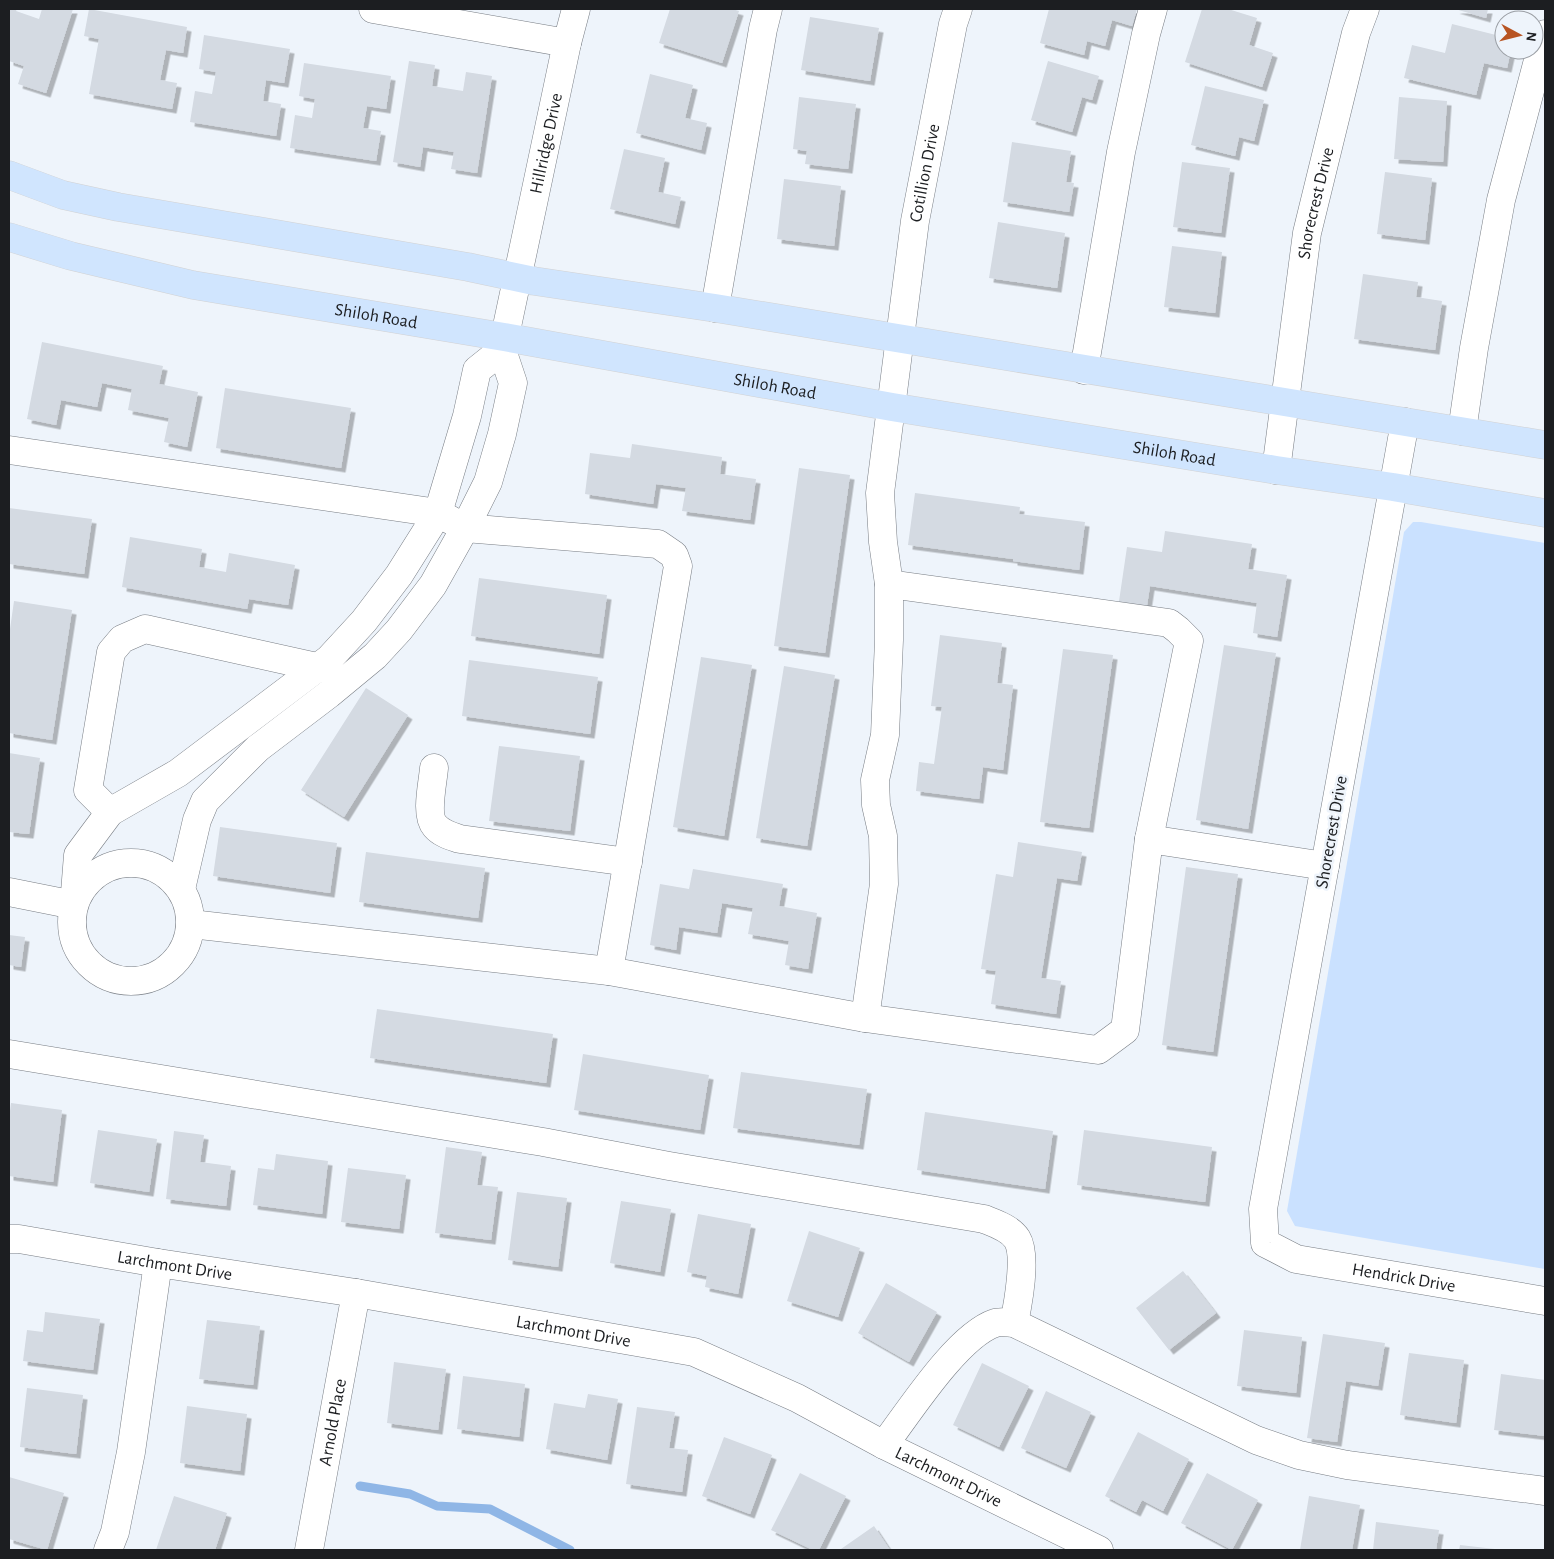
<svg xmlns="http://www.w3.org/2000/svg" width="1554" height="1559" font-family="'Alegreya Sans',sans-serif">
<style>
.green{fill:#cae1ff}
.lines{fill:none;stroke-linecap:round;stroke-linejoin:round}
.stream{stroke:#8fb6e6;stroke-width:9}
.building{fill:#d4dae2;filter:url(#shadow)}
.minor-casing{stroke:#787d84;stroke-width:29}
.major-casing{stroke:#d2d2d3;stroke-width:29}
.minor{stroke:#fff;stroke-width:28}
.major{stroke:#d0e5fe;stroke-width:28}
.labels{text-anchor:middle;stroke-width:5;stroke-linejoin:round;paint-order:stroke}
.street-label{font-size:18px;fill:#1c1e21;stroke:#eef4fb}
</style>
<defs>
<filter id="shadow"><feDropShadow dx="4.5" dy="4.5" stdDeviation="0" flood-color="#0004"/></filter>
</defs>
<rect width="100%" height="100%" fill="#eef4fb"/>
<path class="green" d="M 1413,522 L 1421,522 L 1545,543 L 1545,1269 L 1295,1226 L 1287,1211 L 1404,532 Z"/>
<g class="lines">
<path class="stream" d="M 360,1486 L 410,1494 L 437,1506 L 490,1509 L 570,1550"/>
</g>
<path class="building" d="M 9,9 L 17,9 L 16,11 L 39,19 L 42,9 L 73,9 L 46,93 L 18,84 L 24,66 L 9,61 Z
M 89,9 L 187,27 L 183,53 L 166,50 L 160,80 L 177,83 L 172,109 L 89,94 L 99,39 L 84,36 Z
M 670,9 L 732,9 L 739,11 L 722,63 L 659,43 Z
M 1049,9 L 1137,9 L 1132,26 L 1112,20 L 1105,46 L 1087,41 L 1084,55 L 1040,43 Z
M 1202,9 L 1228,9 L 1257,18 L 1249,45 L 1273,53 L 1262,87 L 1185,62 Z
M 1455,9 L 1488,9 L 1486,18 Z
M 810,17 L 879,28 L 870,81 L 801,70 Z
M 1452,24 L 1504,37 L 1504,50 L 1511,50 L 1507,68 L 1484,63 L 1476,95 L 1404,78 L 1412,45 L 1445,53 Z
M 204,35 L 290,49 L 284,83 L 266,80 L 263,101 L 281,104 L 276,136 L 190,122 L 195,91 L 212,94 L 216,72 L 199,69 Z
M 409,61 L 435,65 L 432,86 L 463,91 L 466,72 L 492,76 L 477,173 L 451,169 L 454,152 L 423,147 L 420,167 L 393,162 Z
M 1048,61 L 1099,76 L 1092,100 L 1082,97 L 1072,132 L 1031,120 Z
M 304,63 L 391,76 L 386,109 L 367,106 L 363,128 L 381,131 L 376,161 L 290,148 L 295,115 L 312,118 L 315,99 L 299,96 Z
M 650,74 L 693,85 L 685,118 L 707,123 L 701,150 L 636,133 Z
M 1205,86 L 1264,100 L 1254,141 L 1239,137 L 1235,156 L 1191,145 Z
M 799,97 L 856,104 L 848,169 L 805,164 L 807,151 L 793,149 Z
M 1399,97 L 1447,101 L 1443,162 L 1394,159 Z
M 1012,142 L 1071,151 L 1066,182 L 1074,183 L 1069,212 L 1003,202 Z
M 624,149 L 665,158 L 658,192 L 681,197 L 675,224 L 610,209 Z
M 1182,162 L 1230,168 L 1221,233 L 1173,227 Z
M 1385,172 L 1432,178 L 1425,240 L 1377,234 Z
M 784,179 L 841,186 L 834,246 L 777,239 Z
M 998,222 L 1065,233 L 1057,288 L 989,278 Z
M 1172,246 L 1222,252 L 1215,313 L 1164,307 Z
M 1363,274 L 1418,282 L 1416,297 L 1442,301 L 1435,350 L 1354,339 Z
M 42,342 L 163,366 L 159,384 L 198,392 L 187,447 L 164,442 L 169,418 L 128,410 L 132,389 L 102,383 L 97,407 L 61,400 L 56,425 L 27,419 Z
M 225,388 L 351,408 L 341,468 L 216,448 Z
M 632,444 L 722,457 L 720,474 L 756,479 L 750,520 L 682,511 L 686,488 L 656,484 L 653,504 L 585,494 L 590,453 L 630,458 Z
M 799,468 L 850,475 L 825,653 L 774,646 Z
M 915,493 L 1020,507 L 1019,514 L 1085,522 L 1079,570 L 1013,561 L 1013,559 L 908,545 Z
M 9,508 L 92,519 L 84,574 L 9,564 Z
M 1165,531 L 1252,544 L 1248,569 L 1287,575 L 1277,637 L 1253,633 L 1257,603 L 1150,586 L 1146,612 L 1118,608 L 1127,547 L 1162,552 Z
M 130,537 L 202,549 L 199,567 L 226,572 L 229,553 L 295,565 L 288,605 L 249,599 L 247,609 L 122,587 Z
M 479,578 L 607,595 L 599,654 L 471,636 Z
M 14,601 L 72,610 L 52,740 L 9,733 L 9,636 Z
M 940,635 L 1002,643 L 997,683 L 1013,685 L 1003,770 L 983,767 L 979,799 L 916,791 L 919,762 L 934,764 L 942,707 L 931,706 Z
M 1224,645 L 1276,653 L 1248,829 L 1196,820 Z
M 1063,649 L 1113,655 L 1089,828 L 1040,822 Z
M 701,657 L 752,665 L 724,836 L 673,827 Z
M 469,660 L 598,677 L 590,734 L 462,716 Z
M 784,666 L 835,675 L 807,846 L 756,838 Z
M 366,688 L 408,715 L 344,817 L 301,790 Z
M 499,746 L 580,756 L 570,831 L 489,821 Z
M 9,753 L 40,758 L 29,834 L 9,832 Z
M 220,827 L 337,843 L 330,893 L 213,876 Z
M 1018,842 L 1082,852 L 1077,881 L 1057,878 L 1041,978 L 1061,981 L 1056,1014 L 991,1004 L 996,971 L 981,969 L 996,874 L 1013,877 Z
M 366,852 L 485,868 L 478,918 L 359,902 Z
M 1186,867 L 1238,874 L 1213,1052 L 1162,1045 Z
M 693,869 L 783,884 L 779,906 L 817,913 L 808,969 L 785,965 L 789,941 L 748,934 L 753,908 L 722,903 L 717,933 L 679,927 L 676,950 L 650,945 L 660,884 L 689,889 Z
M 9,935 L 25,937 L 21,967 L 9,965 Z
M 377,1009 L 553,1034 L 546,1083 L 370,1058 Z
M 583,1054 L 709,1075 L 700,1130 L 574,1110 Z
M 741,1072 L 867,1089 L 859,1145 L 733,1128 Z
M 11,1103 L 62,1110 L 53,1182 L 9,1176 L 9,1119 Z
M 925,1112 L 1053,1131 L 1045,1189 L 917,1170 Z
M 98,1130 L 157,1139 L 149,1192 L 90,1183 Z
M 1084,1130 L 1212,1147 L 1205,1202 L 1077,1185 Z
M 174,1131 L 204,1135 L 200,1162 L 231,1166 L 226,1206 L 166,1199 Z
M 446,1147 L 482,1152 L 477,1185 L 498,1187 L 491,1240 L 435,1233 Z
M 276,1154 L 328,1161 L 322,1214 L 253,1205 L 258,1168 L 274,1170 Z
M 348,1168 L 406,1175 L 399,1229 L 341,1222 Z
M 517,1192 L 567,1198 L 558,1267 L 508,1260 Z
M 621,1201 L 671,1209 L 660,1272 L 610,1263 Z
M 698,1214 L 751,1224 L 738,1294 L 705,1287 L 707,1276 L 687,1272 Z
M 809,1231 L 860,1248 L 838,1317 L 787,1301 Z
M 1183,1271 L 1216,1313 L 1169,1350 L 1136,1308 Z
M 886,1283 L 937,1312 L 909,1362 L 858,1333 Z
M 45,1312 L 100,1319 L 93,1370 L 23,1361 L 27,1330 L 43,1332 Z
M 207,1320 L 260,1326 L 253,1385 L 199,1379 Z
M 1244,1330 L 1302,1337 L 1296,1393 L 1237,1386 Z
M 1323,1334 L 1385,1343 L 1378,1386 L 1346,1381 L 1337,1442 L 1307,1438 Z
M 1409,1353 L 1464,1360 L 1456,1423 L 1400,1415 Z
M 394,1362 L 446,1369 L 438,1430 L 387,1423 Z
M 982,1363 L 1029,1386 L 999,1447 L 953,1425 Z
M 1501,1374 L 1545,1380 L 1545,1436 L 1494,1430 Z
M 463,1376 L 525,1384 L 519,1437 L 457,1429 Z
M 27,1388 L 83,1395 L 76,1454 L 20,1447 Z
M 1046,1391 L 1091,1412 L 1066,1468 L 1021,1448 Z
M 588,1394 L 618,1399 L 607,1460 L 546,1449 L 554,1403 L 585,1408 Z
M 187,1406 L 247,1414 L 240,1471 L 180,1463 Z
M 637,1407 L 675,1412 L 669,1448 L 688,1450 L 682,1492 L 626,1484 Z
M 1138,1432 L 1189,1459 L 1163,1511 L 1142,1500 L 1136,1512 L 1105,1496 Z
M 724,1437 L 772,1455 L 750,1514 L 702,1496 Z
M 800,1473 L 846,1496 L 819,1550 L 813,1550 L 771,1530 Z
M 1207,1473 L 1258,1500 L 1232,1550 L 1181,1523 Z
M 9,1477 L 64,1493 L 47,1550 L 9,1539 Z
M 174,1496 L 227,1513 L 215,1550 L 156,1550 Z
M 1309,1496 L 1360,1505 L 1352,1550 L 1300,1550 Z
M 1376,1522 L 1439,1530 L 1436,1550 L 1373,1550 Z
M 874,1526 L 890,1550 L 842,1550 L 841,1549 Z
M 1460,1545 L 1495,1549 L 1495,1550 L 1459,1550 Z"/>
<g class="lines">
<g class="minor-casing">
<g id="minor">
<path d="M 373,9 L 567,43"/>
<path d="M 715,308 L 763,29 L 768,9"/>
<path d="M 1084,370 L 1121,152 L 1146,34 L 1153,9"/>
<path id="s1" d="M 1405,422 L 1263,1209 L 1265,1243 L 1296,1259 L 1545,1301"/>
<path d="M 1462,431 L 1474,348 L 1501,200 L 1545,34"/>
<path d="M 9,450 L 438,513 L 465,528 L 658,544 L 674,555 L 678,566 L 609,971"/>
<path id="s2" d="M 1276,470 L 1307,233 L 1356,33 L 1365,9"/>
<path d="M 434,768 C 433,782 425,815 435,826 C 442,834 451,836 460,839 L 628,862"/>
<path d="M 110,812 L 88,790 L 111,652 L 122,639 L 145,629 L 330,670"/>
<path d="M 1149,839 L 1325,866"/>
<circle cx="131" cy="922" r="59"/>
<path id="s3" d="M 181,889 L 197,820 L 205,801 L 258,748 L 329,694 L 375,656 L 399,630 L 433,585 L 465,528 L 488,482 L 502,434 L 513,383 L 502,350 L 567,43 L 576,9"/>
<path d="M 9,892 L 74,905 L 78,855 L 110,812 L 178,773 L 329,659 L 364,621 L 399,575 L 438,513 L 467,416 L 477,370 L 502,350"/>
<path d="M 191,924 L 609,971 L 865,1018 L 1098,1050 L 1125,1030 L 1149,839 L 1189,641 L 1178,630 L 1169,623 L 889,584"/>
<path id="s4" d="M 865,1018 L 884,884 L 883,836 L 876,805 L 875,780 L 885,735 L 889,640 L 889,584 L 883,542 L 880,493 L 915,221 L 953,24 L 958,9"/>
<path d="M 9,1054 L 543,1142 L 669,1166 L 984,1219 C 994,1223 1010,1228 1017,1239 C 1027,1255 1018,1304 1014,1323"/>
<path id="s5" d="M 9,1239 L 19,1239 L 158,1263 L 356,1293 L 694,1352 L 797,1398 L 884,1445 L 1099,1550"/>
<path d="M 884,1445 C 909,1412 957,1336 995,1323 C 1000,1321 1009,1323 1014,1323 L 1256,1440 L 1299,1455 L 1347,1465 L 1545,1491"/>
<path d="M 108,1550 L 115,1532 L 131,1452 L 158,1263"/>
<path id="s6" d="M 309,1550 L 356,1293"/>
</g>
</g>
<g class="major-casing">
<g id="major">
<path d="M 9,175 L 63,195 L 118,207 L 468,267 L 534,281 L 715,308 L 1545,445"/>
<path id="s7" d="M 9,237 L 71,256 L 193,285 L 504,337 L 892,407 L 1276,470 L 1393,487 L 1545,513"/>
</g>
</g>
<use href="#minor" class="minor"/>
<use href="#major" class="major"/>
</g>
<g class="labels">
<g class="street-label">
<text dy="6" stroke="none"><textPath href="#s3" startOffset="872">Hillridge Drive</textPath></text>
<text dy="6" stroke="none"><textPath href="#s4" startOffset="852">Cotillion Drive</textPath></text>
<text dy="6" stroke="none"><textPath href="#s2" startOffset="270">Shorecrest Drive</textPath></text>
<text dy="6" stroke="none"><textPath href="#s7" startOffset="376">Shiloh Road</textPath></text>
<text dy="6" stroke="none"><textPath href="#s7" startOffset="781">Shiloh Road</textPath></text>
<text dy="6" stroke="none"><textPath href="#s7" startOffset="1186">Shiloh Road</textPath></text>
<text transform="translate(1331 832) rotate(-80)" y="6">Shorecrest Drive</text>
<text dy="6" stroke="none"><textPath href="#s5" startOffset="168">Larchmont Drive</textPath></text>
<text dy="6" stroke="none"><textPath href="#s1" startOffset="978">Hendrick Drive</textPath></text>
<text dy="6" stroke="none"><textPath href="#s5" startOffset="572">Larchmont Drive</textPath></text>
<text dy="6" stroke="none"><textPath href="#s6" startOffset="130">Arnold Place</textPath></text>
<text dy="6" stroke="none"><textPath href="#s5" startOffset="978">Larchmont Drive</textPath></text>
</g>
</g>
<rect width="1554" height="1559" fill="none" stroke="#1c1e21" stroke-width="20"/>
<g transform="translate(1519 35) rotate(97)"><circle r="24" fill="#eef4fb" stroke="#9a9ea4"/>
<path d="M0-4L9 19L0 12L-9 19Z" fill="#b85422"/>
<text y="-8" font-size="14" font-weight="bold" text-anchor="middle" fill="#1c1e21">N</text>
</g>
</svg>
